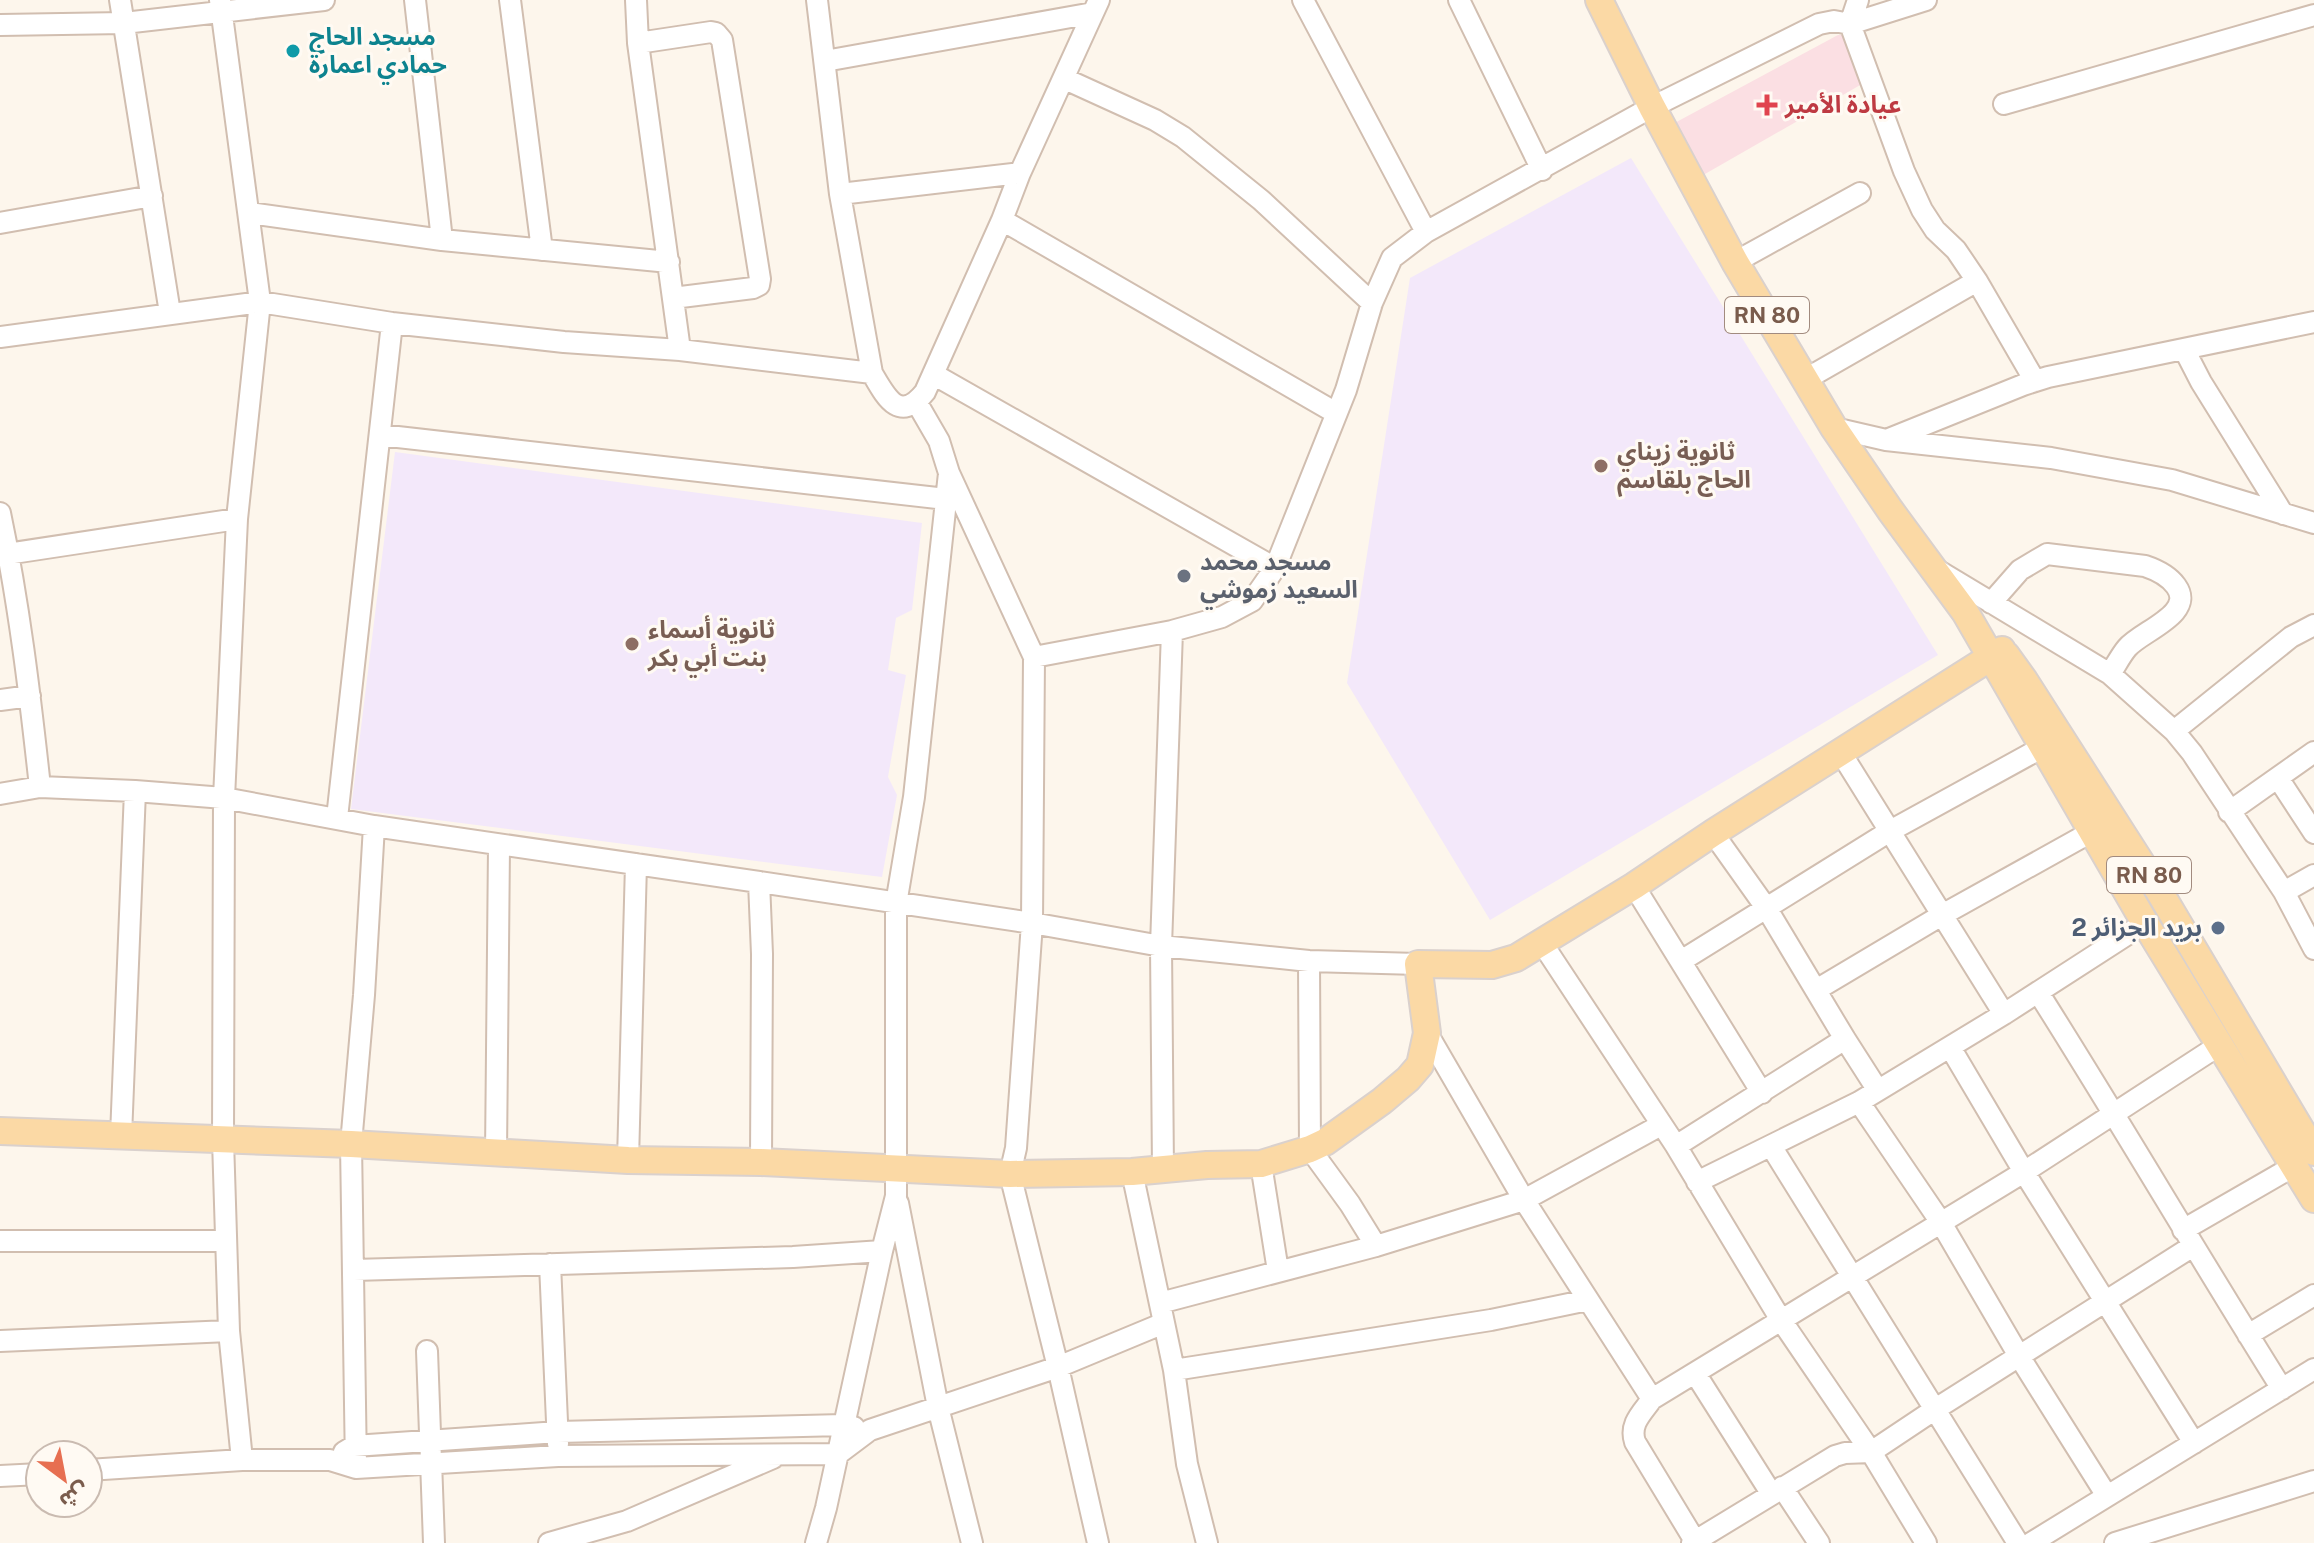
<svg xmlns="http://www.w3.org/2000/svg" width="2314" height="1543" font-family="'Public Sans','Noto Sans Arabic',sans-serif">
<style>
.education{fill:#f3e8fa}
.medical{fill:#fbdfe3}
.lines{fill:none;stroke-linecap:round;stroke-linejoin:round}
.minor-casing{stroke:#d1beb0;stroke-width:24}
.major-casing{stroke:#dad1cd;stroke-width:30}
.minor{stroke:#fff;stroke-width:20}
.major{stroke:#fbd9a5;stroke-width:26}
.culture-dot{fill:#0f9aa8;stroke:#fffaf3;stroke-width:3}
.health-dot{fill:#e0444e;stroke:#fffaf3;stroke-width:3}
.education-dot{fill:#8d6e63;stroke:#fffaf3;stroke-width:3}
.worship-dot{fill:#6b7280;stroke:#fffaf3;stroke-width:3}
.service-dot{fill:#5c6f8a;stroke:#fffaf3;stroke-width:3}
.labels{text-anchor:middle;stroke-width:6;stroke-linejoin:round;paint-order:stroke}
.shield{fill:#fffaf3;stroke:#a28b7f;stroke-width:2}
.shield-label{font-size:22px;font-weight:bold;fill:#7a5c4d}
.culture-label{font-size:24px;font-weight:bold;fill:#0d838f;stroke:#fffaf3;text-anchor:start}
.health-label{font-size:24px;font-weight:bold;fill:#be3a42;stroke:#fffaf3;text-anchor:start}
.education-label{font-size:24px;font-weight:bold;fill:#785e54;stroke:#fffaf3;text-anchor:start}
.worship-label{font-size:24px;font-weight:bold;fill:#5b616d;stroke:#fffaf3;text-anchor:start}
.service-label{font-size:24px;font-weight:bold;fill:#4e5e75;stroke:#fffaf3;text-anchor:end}
</style>
<rect width="100%" height="100%" fill="#fdf6ec"/>
<path class="education" d="M 1631,158 L 1938,655 L 1490,920 L 1347,683 L 1410,278 Z
M 395,452 L 922,523 L 912,610 L 896,618 L 888,670 L 906,675 L 888,777 L 897,795 L 882,877 L 351,809 Z"/>
<path class="medical" d="M 1838,35 L 1844,35 L 1862,84 L 1698,178 L 1669,126 Z"/>
<g class="lines">
<g class="minor-casing">
<path id="minor" d="M 120,0 L 170,313
M 220,0 L 260,302 L 237,519 L 224,798 L 223,1140 L 229,1331 L 242,1460
M 415,0 L 442,240
M 510,0 L 542,250
M 636,0 L 638,43 L 680,350
M 817,0 L 840,194 L 872,373 C 886,397 899,424 925,392 L 1002,220 L 1020,173 L 1099,0
M 1303,0 L 1426,232
M 1459,0 L 1542,170
M 1858,0 L 1850,24 L 1904,171 L 1922,210 L 1935,230 L 1956,250 L 1977,281 L 2035,381
M 0,25 L 124,23 L 324,0
M 638,43 L 711,32 L 716,33 L 722,40 L 760,279 L 759,285 L 753,288 L 673,298
M 825,61 L 1093,13
M 1065,79 L 1155,120 L 1183,137 L 1261,200 L 1372,303
M 2004,104 L 2314,15
M 840,194 L 1020,173
M 249,213 L 442,240 L 669,262
M 1002,220 L 1336,413
M 0,223 L 152,196
M 1735,262 L 1860,193
M 0,337 L 260,302 L 392,323 L 564,342 L 680,350 L 872,373
M 2184,349 L 2201,382 L 2283,514
M 933,374 L 1275,568
M 1806,379 L 1977,281
M 1834,428 L 1886,440 L 2051,458 L 2172,480 L 2314,523
M 380,435 L 946,499
M 1889,439 L 2023,385 L 2048,377 L 2314,322
M 949,473 L 1034,657 L 1172,631 L 1222,617 L 1252,601 L 1275,568 L 1346,390 L 1372,303 L 1392,258 L 1426,232 L 1652,107 L 1819,24 L 1834,21 L 1850,24 L 1926,0
M 0,513 C 19,603 30,695 40,787
M 0,555 L 237,519
M 1939,571 L 2110,674 L 2174,731 L 2192,753 L 2284,892 L 2314,949
M 1991,603 L 2020,570 L 2047,554 L 2145,566 C 2157,570 2168,575 2176,586 C 2196,614 2141,631 2127,648 C 2121,655 2116,665 2110,674
M 1034,657 L 1032,923 L 1016,1148 L 1010,1174 L 1058,1367 L 1098,1543
M 0,700 L 30,696
M 2174,731 L 2291,637 L 2314,625
M 1841,753 L 2004,1014
M 2278,778 L 2314,833
M 0,794 L 40,787 L 135,791 L 224,798 L 374,826 L 759,882 L 1032,923 L 1161,946 L 1309,961 L 1418,964
M 2229,812 L 2314,752
M 337,818 L 392,323
M 1713,833 L 1767,909 L 1845,1039 L 1877,1089
M 759,882 L 762,954 L 761,1162
M 1634,886 L 1762,1093
M 2284,892 L 2314,875
M 1542,943 L 1676,1146 L 1781,1320 L 1871,1452 L 1926,1543
M 1309,961 L 1310,1149 L 1350,1204 L 1376,1246 L 1524,1200 L 1661,1125
M 1681,961 L 1890,831 L 2043,747
M 1816,990 L 1942,915 L 2093,831
M 2038,992 C 2121,1123 2199,1257 2282,1389
M 1427,1033 L 1524,1200 L 1652,1399
M 1950,1047 L 2024,1172 L 2194,1443
M 1859,1102 L 1940,1221 L 2019,1356 L 2107,1496
M 121,1136 L 135,791
M 1676,1146 L 1845,1039
M 1771,1146 L 2018,1543
M 496,1154 L 499,846
M 628,1160 L 636,864
M 1261,1164 L 1278,1271
M 1163,1169 L 1161,946 L 1172,631
M 1132,1172 L 1174,1370 L 1187,1464 L 1207,1543
M 1697,1182 L 1859,1102 L 2004,1014 L 2145,923
M 898,1203 L 938,1407 L 972,1543
M 2183,1230 L 2294,1166
M 0,1241 L 226,1241
M 550,1264 L 558,1444
M 354,1270 L 793,1257 L 882,1251
M 1160,1303 L 1376,1246
M 2248,1335 L 2314,1295
M 0,1341 L 229,1331
M 427,1351 L 434,1543
M 1174,1370 L 1491,1320 L 1588,1300
M 1695,1373 L 1771,1493
M 344,1452 L 354,1446 L 558,1432 L 843,1425 L 854,1427
M 356,1468 L 351,1144 L 364,995 L 374,826
M 88,1470 L 242,1460 L 330,1460 L 356,1468 L 558,1456 L 838,1454 L 870,1430 L 1058,1367 L 1164,1323
M 0,1476 L 40,1474
M 1782,1487 L 1819,1543
M 1695,1541 L 1635,1442 C 1629,1424 1642,1413 1652,1399 L 2024,1172 L 2221,1044
M 549,1543 L 627,1521 L 773,1458
M 816,1543 L 826,1508 L 882,1251 L 896,1196 L 896,904 L 914,797 L 949,473 L 939,441 L 917,403
M 1692,1543 L 1835,1456 L 1845,1453 L 1871,1452 L 1934,1410 L 2193,1246
M 2031,1543 L 2314,1369
M 2115,1543 L 2314,1481"/>
</g>
<g class="major-casing">
<path id="major" d="M 1599,0 L 1652,107 L 1735,262 L 1834,428 L 1890,510 L 1965,612 L 2145,923 L 2314,1199
M 2006,655 L 2024,680 L 2159,891 L 2314,1152
M 0,1131 L 351,1144 L 628,1160 L 761,1162 L 1010,1174 L 1132,1172 L 1207,1165 L 1261,1164 L 1310,1149 L 1325,1142 L 1382,1101 L 1408,1079 L 1420,1065 L 1427,1033 L 1418,964 L 1492,965 L 1516,958 L 1634,886 L 1713,833 L 2002,650"/>
</g>
<use href="#minor" class="minor"/>
<use href="#major" class="major"/>
</g>
<circle class="culture-dot" cx="293" cy="51" r="8"/>
<path class="health-dot" d="M1763 93h8v8h8v8h-8v8h-8v-8h-8v-8h8z"/>
<g class="education-dot">
<circle cx="1601" cy="466" r="8"/>
<circle cx="632" cy="644" r="8"/>
</g>
<circle class="worship-dot" cx="1184" cy="576" r="8"/>
<circle class="service-dot" cx="2218" cy="928" r="8"/>
<g class="labels">
<g class="shield">
<rect x="1725" y="297" width="84" height="36" rx="6"/>
<rect x="2107" y="857" width="84" height="36" rx="6"/>
</g>
<g class="shield-label">
<text x="1767" y="323">RN 80</text>
<text x="2149" y="883">RN 80</text>
</g>
<g class="culture-label">
<text x="309" y="45">مسجد الحاج<tspan x="309" dy="28">حمادي اعمارة</tspan></text>
</g>
<g class="health-label">
<text x="1785" y="113">عيادة الأمير</text>
</g>
<g class="education-label">
<text x="1617" y="460">ثانوية زيناي<tspan x="1617" dy="28">الحاج بلقاسم</tspan></text>
<text x="648" y="638">ثانوية أسماء<tspan x="648" dy="28">بنت أبي بكر</tspan></text>
</g>
<g class="worship-label">
<text x="1200" y="570">مسجد محمد<tspan x="1200" dy="28">السعيد زموشي</tspan></text>
</g>
<g class="service-label">
<text x="2202" y="936">بريد الجزائر 2</text>
</g>
</g>
<g transform="translate(64 1479) rotate(148)"><circle r="38" fill="#fffaf3" stroke="#cabbb1" stroke-width="2"/>
<path d="M0-6L14 30L0 20L-14 30Z" fill="#e76f51"/>
<text y="-12" font-size="22" font-weight="bold" text-anchor="middle" fill="#7a5c4d">ش</text>
</g>
</svg>
